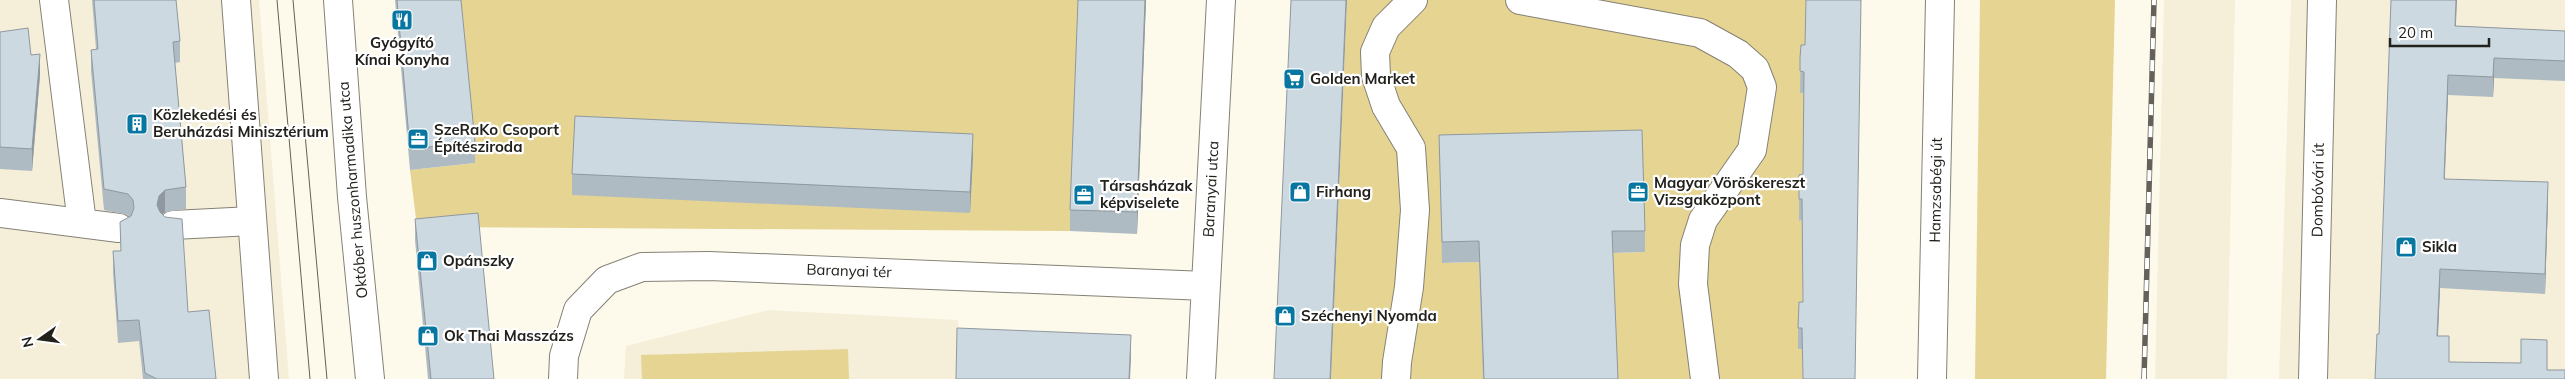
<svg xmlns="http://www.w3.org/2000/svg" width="2565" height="379" font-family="Mulish,sans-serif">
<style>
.built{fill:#f5efda}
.green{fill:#e6d493}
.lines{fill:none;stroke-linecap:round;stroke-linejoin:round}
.minor-casing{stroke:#848175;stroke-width:30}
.major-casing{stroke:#848175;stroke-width:30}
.minor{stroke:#fff;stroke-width:28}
.major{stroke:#fff;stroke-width:28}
.tram{stroke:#63615a;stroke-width:1}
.rail-casing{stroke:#63615a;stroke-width:5.5}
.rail{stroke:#fff;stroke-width:4;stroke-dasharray:11;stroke-linecap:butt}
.wall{fill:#afbbc2}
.shaded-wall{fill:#8f989e}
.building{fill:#ccd9e1;stroke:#8f989e}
.labels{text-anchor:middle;stroke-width:4.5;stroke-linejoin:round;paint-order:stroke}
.poi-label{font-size:15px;font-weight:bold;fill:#22211c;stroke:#fff;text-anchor:start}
.street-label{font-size:15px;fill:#22211c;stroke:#fff}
</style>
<rect width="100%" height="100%" fill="#fdfaec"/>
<path class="built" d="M 0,0 L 259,0 L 289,379 L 0,379 Z
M 2164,0 L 2235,0 L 2227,379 L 2155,379 Z
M 2291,0 L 2565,0 L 2565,379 L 2279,379 Z
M 769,310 L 958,320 L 958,348 L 1131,355 L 1130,379 L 624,379 L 626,346 Z"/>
<path class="green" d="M 459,0 L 1080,0 L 1070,231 L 417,227 L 410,170 L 475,163 Z
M 1347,0 L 1806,0 L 1805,66 L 1800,92 L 1804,93 L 1803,195 L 1799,221 L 1802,220 L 1803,323 L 1798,349 L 1802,349 L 1803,379 L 1617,379 L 1612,253 L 1645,252 L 1642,152 L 1442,263 L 1479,262 L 1484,379 L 1331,379 Z
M 1980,0 L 2115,0 L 2106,379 L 1975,379 Z
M 848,349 L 849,379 L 642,379 L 641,355 Z"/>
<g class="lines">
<g class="minor-casing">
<path id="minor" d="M 54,0 L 82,223
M 1520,0 L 1700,33 L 1738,54 L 1755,69 L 1762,87 L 1752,150 L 1703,220 L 1695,245 L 1693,284 L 1705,379
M 0,213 L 119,228
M 173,225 L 252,221
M 563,379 L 564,356 L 578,310 L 607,280 L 642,267 L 709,266 L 1206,286
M 1201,379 L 1221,0
M 1396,379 L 1397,362 L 1409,287 L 1415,210 L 1411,148 L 1386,106 L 1376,76 L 1375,52 L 1386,27 L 1413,0
M 1932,379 L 1940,0
M 2313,379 L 2322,0"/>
</g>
<g class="major-casing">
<path id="major" d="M 236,0 L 264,379
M 338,0 L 352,197 L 370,379"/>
</g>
<use href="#minor" class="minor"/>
<use href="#major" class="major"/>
<path class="tram" d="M 277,0 L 310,379
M 293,0 L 327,379"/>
<g class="rail-casing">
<path id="rail" d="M 2144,379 L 2154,0"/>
</g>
<use href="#rail" class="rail"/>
</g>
<path class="wall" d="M 92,0 L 176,0 L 180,41 L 180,62 L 175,63 L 186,187 L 186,209 L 165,212 L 162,214 L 188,312 L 216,379 L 143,379 L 139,341 L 118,343 L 113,273 L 113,251 L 121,251 L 120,222 L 129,217 L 128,215 L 104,210 L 91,71 L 91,50 L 96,49 Z
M 395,0 L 461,0 L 475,142 L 475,163 L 410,170 Z
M 1146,0 L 1137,234 L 1070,231 L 1070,210 Z
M 2456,26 L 2565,31 L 2565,81 L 2494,78 L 2493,97 L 2448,95 L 2444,179 L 2548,201 L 2545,294 L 2440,288 L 2438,336 L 2449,362 L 2547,370 L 2375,379 L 2379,334 Z
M 0,32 L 31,55 L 40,75 L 32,171 L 0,169 Z
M 1801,45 L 1855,379 L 1802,349 L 1798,349 L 1798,328 L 1803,302 L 1802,220 L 1799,221 L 1799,175 L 1803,174 L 1804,93 L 1800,93 Z
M 1439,135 L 1645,231 L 1645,252 L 1613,253 L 1618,379 L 1483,379 L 1479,262 L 1442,263 Z
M 973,156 L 970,213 L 572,195 L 572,174 Z
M 415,219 L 494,379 L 428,379 L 415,240 Z"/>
<path class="shaded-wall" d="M 1145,0 L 1146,0 L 1137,234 L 1137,212 Z
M 1346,0 L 1347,0 L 1331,379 L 1330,379 Z
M 2456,0 L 2457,0 L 2455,46 L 2455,26 Z
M 40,54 L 40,75 L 32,171 L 32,149 Z
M 2494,58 L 2494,78 L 2493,97 L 2493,77 Z
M 2448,75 L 2448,95 L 2444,199 L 2444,179 Z
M 973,134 L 973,156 L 970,213 L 970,192 Z
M 2548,182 L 2548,201 L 2545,294 L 2545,274 Z
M 165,190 L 165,212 L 159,217 L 157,205 L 159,196 Z
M 2440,269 L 2440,288 L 2437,356 L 2437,336 Z
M 1131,335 L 1131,355 L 1130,379 L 1129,379 Z"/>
<path class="building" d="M 94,0 L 176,0 L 180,41 L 173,42 L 186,187 L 165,190 L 159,196 L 157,205 L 160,212 L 165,217 L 182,219 L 188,312 L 209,310 L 216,379 L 157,379 L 145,373 L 139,320 L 118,321 L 113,251 L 121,251 L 120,222 L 131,216 L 134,208 L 133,200 L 128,194 L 104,189 L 91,50 L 98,49 Z
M 397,0 L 461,0 L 475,142 L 410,149 Z
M 1078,0 L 1145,0 L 1137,212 L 1070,210 Z
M 1291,0 L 1346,0 L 1330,379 L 1274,379 Z
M 1806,0 L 1861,0 L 1855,379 L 1803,379 L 1802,328 L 1798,328 L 1799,302 L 1803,302 L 1802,199 L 1799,199 L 1799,175 L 1803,174 L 1804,72 L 1800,71 L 1800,58 L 1801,45 L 1805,45 Z
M 2391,0 L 2456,0 L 2455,26 L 2565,31 L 2565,61 L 2494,58 L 2493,77 L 2448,75 L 2444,179 L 2548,182 L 2545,274 L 2440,269 L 2437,336 L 2449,336 L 2449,362 L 2521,363 L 2521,339 L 2547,340 L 2547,370 L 2565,370 L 2565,379 L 2375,379 L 2377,334 L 2379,334 Z
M 28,28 L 31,55 L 40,54 L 32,149 L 0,147 L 0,32 Z
M 575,116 L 973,134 L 970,192 L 572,174 Z
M 1642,130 L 1645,231 L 1612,231 L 1618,379 L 1484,379 L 1479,241 L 1442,242 L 1439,135 Z
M 478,213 L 494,379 L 431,379 L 415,219 Z
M 957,328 L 1131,335 L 1129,379 L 956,379 Z"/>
<defs>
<g id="restaurant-square" transform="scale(1.125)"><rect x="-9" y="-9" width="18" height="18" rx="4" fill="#0776a0" stroke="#fff"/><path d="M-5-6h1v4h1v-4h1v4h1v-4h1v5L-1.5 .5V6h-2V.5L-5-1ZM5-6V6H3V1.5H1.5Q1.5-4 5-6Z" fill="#fff"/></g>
<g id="supermarket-square" transform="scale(1.125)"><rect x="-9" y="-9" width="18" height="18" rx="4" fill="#0776a0" stroke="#fff"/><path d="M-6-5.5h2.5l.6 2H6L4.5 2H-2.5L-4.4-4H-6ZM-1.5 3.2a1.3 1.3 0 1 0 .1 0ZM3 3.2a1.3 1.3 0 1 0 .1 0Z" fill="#fff"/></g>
<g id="building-square" transform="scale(1.125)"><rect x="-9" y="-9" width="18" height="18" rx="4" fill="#0776a0" stroke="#fff"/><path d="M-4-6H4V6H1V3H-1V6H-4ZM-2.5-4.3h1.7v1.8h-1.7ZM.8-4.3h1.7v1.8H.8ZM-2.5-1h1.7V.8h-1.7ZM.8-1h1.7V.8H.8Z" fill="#fff"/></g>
<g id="office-square" transform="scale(1.125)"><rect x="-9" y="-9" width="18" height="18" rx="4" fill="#0776a0" stroke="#fff"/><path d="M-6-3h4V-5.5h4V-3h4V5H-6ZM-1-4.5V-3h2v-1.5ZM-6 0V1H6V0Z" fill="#fff"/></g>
<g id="shop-square" transform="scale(1.125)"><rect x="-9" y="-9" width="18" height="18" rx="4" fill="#0776a0" stroke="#fff"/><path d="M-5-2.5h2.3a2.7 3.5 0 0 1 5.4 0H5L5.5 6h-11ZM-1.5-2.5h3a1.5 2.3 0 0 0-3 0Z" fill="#fff"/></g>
</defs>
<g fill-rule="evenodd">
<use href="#restaurant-square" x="402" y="20"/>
<use href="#supermarket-square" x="1294" y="79"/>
<use href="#building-square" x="137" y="124"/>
<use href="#office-square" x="418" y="139"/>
<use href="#shop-square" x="1300" y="192"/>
<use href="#office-square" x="1638" y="192"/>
<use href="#office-square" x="1084" y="195"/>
<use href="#shop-square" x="2406" y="247"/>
<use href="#shop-square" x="427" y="261"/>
<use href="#shop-square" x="1285" y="316"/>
<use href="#shop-square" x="428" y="336"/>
</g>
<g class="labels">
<g class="poi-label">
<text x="402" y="48" text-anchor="middle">Gyógyító<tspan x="402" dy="17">Kínai Konyha</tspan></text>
<text x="1310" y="84">Golden Market</text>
<text x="153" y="120">Közlekedési és<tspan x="153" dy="17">Beruházási Minisztérium</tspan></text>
<text x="434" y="135">SzeRaKo Csoport<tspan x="434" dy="17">Építésziroda</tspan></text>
<text x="1654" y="188">Magyar Vöröskereszt<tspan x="1654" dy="17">Vizsgaközpont</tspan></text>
<text x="1100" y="191">Társasházak<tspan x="1100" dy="17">képviselete</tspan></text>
<text x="1316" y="197">Firhang</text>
<text x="2422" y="252">Sikla</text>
<text x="443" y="266">Opánszky</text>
<text x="1301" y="321">Széchenyi Nyomda</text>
<text x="444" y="341">Ok Thai Masszázs</text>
</g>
<g class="street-label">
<text transform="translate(1211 189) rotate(-87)" y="5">Baranyai utca</text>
<text transform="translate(353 190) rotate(-95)" y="5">Október huszonharmadika utca</text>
<text transform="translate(1936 190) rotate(-89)" y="5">Hamzsabégi út</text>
<text transform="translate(2318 190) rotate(-89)" y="5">Dombóvári út</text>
<text transform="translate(849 271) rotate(2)" y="5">Baranyai tér</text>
</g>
</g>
<g transform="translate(40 339) rotate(256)" stroke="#ffffff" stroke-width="4" paint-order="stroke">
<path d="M0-4L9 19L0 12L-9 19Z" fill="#22211c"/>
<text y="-8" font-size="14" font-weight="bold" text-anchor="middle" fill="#22211c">N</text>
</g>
<path d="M2390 38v8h99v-8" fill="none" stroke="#22211c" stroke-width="2.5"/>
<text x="2398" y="38" font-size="15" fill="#22211c" stroke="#ffffff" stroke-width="4" paint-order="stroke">20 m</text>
</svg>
